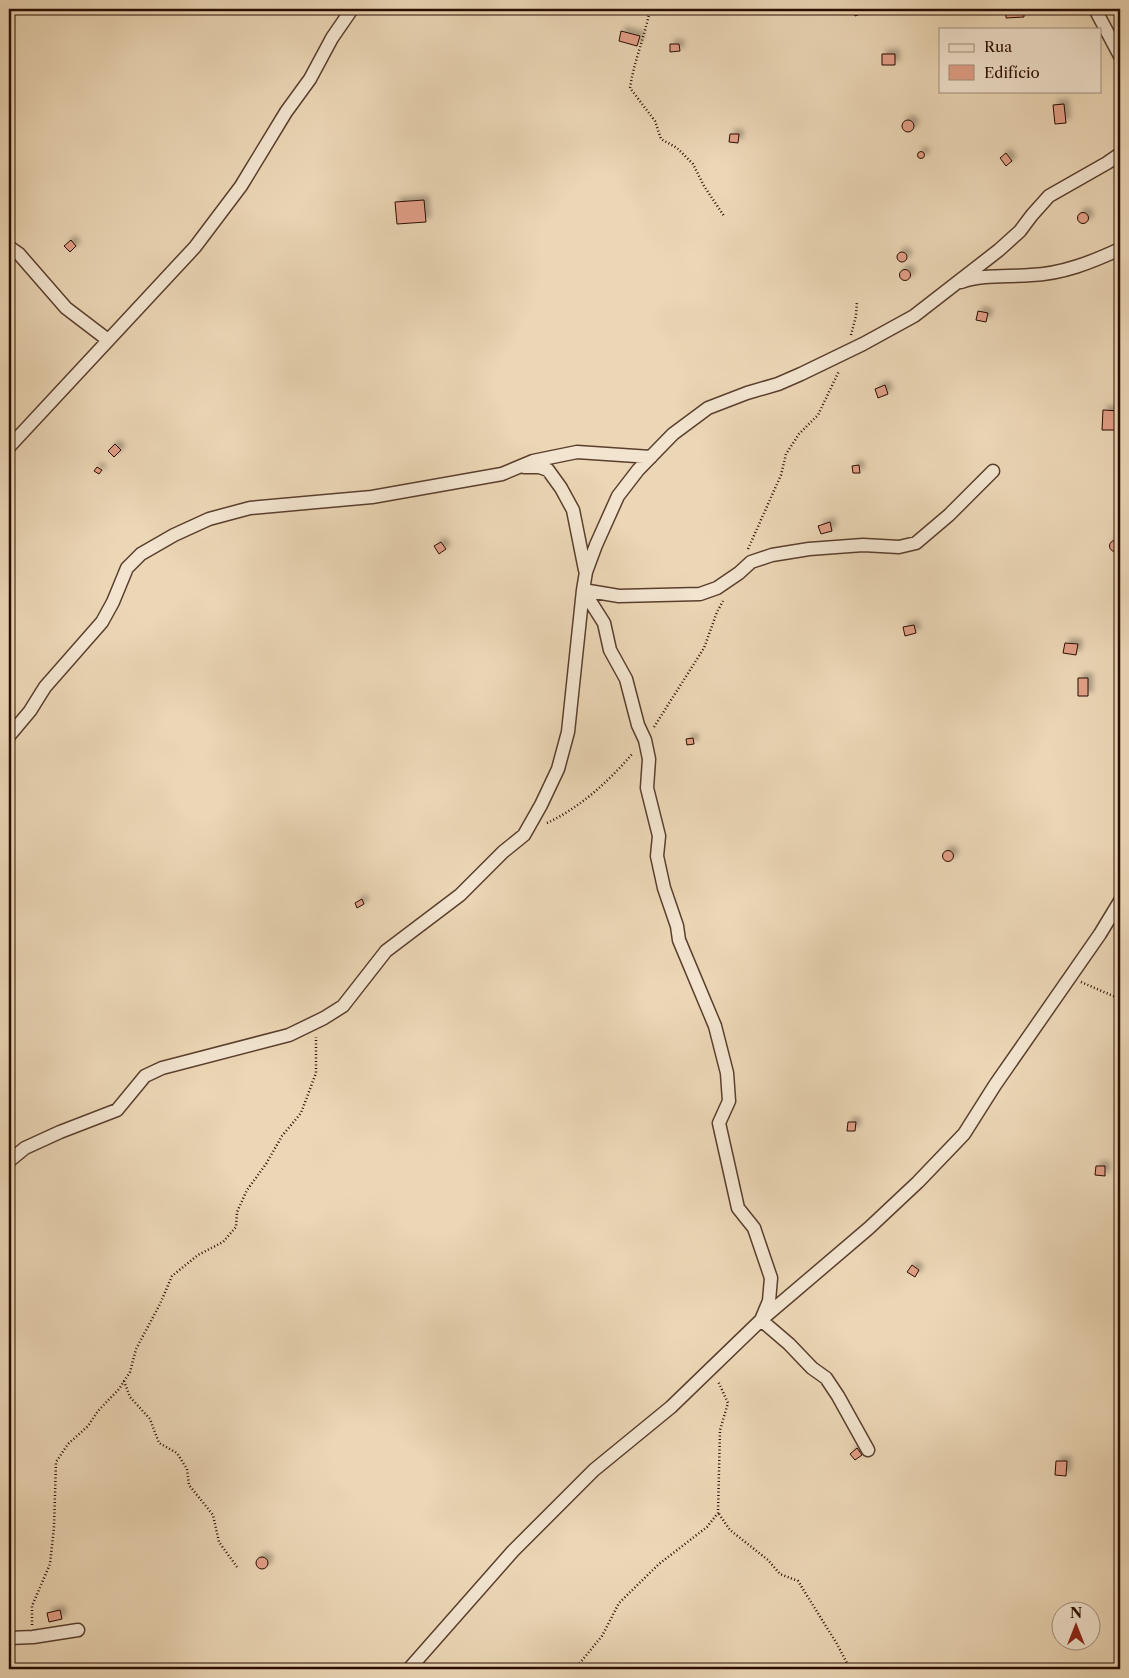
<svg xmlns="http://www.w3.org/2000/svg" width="1129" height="1678" font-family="'Libre Caslon Text',serif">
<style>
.building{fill:#e29f87;stroke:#2a0d00;filter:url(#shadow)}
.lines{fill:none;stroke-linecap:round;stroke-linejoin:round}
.minor-casing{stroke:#5a3f2d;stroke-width:15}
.path{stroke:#2a0d00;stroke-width:2.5;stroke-dasharray:1 2.5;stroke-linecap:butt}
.minor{stroke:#f2e4cf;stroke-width:12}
</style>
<defs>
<filter id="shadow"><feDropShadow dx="4.5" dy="-4.5" stdDeviation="2.5" flood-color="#0004"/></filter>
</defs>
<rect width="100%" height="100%" fill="#ebd6b5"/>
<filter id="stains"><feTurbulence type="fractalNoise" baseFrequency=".004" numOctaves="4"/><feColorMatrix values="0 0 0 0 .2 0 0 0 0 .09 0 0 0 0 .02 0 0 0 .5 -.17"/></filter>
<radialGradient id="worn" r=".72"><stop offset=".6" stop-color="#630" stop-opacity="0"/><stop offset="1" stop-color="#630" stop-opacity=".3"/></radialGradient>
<path class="building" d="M 852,9 L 863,9 L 865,12 L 855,16 Z
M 1006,9 L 1024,9 L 1024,17 L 1006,18 Z
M 621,31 L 640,36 L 637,46 L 619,41 Z
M 670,44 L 679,44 L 680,51 L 670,52 Z
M 882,54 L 895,54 L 895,65 L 882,65 Z
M 1064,104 L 1066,123 L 1055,124 L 1053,105 Z
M902 126a6 6 0 1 1 12 0a6 6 0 1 1-12 0Z
M 730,134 L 739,134 L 738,143 L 729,142 Z
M917.5 155a3.5 3.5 0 1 1 7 0a3.5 3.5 0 1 1-7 0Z
M 1006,153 L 1012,161 L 1006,166 L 1000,158 Z
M 424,200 L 426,222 L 397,224 L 395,202 Z
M1077.5 218a5.5 5.5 0 1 1 11 0a5.5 5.5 0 1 1-11 0Z
M 71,240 L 76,246 L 70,252 L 64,246 Z
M897 257a5 5 0 1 1 10 0a5 5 0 1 1-10 0Z
M899.5 275a5.5 5.5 0 1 1 11 0a5.5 5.5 0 1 1-11 0Z
M 978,311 L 988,313 L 986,322 L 976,320 Z
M 885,385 L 888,394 L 878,398 L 875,389 Z
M 1103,410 L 1120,411 L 1120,430 L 1102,430 Z
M 115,444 L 121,450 L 114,457 L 108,451 Z
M 859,465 L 860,473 L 853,473 L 852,466 Z
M 97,467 L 102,470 L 99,474 L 94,471 Z
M 830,522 L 832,531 L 821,534 L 818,526 Z
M1109.5 546a5.5 5.5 0 1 1 11 0a5.5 5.5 0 1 1-11 0Z
M 441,542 L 446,549 L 439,554 L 434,546 Z
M 914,625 L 916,633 L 905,636 L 903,627 Z
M 1065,643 L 1078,644 L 1076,655 L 1063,653 Z
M 1078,678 L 1088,678 L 1088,696 L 1078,696 Z
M 693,738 L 694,744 L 687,745 L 686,739 Z
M942.5 856a5.5 5.5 0 1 1 11 0a5.5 5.5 0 1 1-11 0Z
M 362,899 L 364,904 L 357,908 L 355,903 Z
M 848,1122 L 856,1122 L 855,1131 L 847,1131 Z
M 1096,1166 L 1105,1166 L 1105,1176 L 1095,1175 Z
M 912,1265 L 919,1270 L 915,1277 L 907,1272 Z
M 857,1448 L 862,1455 L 855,1460 L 850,1454 Z
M 1056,1461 L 1067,1461 L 1066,1476 L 1055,1475 Z
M256 1563a6 6 0 1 1 12 0a6 6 0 1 1-12 0Z
M 60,1610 L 62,1619 L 49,1622 L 47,1613 Z"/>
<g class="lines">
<g class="minor-casing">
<path id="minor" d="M 1095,9 L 1120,56
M 9,247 L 19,254 L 66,308 L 108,340
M 961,282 C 983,274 1008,277 1031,275 C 1062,274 1092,262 1120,249
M 9,447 L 195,247 L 241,186 L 286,112 L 310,79 L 332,38 L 352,9
M 524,467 L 539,467 L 548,470 L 561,488 L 573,510 L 585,570
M 9,736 L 30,711 L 45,687 L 102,622 L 113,602 L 127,568 L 141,554 L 174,535 L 209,519 L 250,508 L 372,497 L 502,474 L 533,461 L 577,452 L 651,457
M 9,1161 L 25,1148 L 60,1132 L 117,1110 L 145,1076 L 162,1068 L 289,1035 L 324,1018 L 343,1006 L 386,951 L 460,895 L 503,852 L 524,835 L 541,805 L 558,769 L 568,732 L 583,590 L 586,572 L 596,545 L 618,496 L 638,470 L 673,434 L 708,408 L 747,393 L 778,384 L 801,374 L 863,344 L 914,316 L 999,250 L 1020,231 L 1032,215 L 1049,196 L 1107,163 L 1120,154
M 868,1450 L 838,1396 L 826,1378 L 812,1368 L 789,1344 L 761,1320 L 769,1301 L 771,1278 L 754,1228 L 738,1208 L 719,1123 L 729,1101 L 727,1073 L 715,1026 L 679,940 L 677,926 L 664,888 L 657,856 L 659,836 L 647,788 L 649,759 L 645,740 L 638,725 L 626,679 L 610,650 L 604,623 L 583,590 L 619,596 L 700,594 L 717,588 L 739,573 L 751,562 L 772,555 L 809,549 L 863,545 L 899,547 L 916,543 L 949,515 L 993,471
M 9,1638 L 33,1637 L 78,1630
M 409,1669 L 513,1551 L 594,1470 L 671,1407 L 761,1320 L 869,1228 L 918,1182 L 964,1134 L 995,1085 L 1100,934 L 1120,901"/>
</g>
<path class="path" d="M 650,9 C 645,36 634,61 630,88 L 655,121 L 661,139 L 677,148 L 693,164 L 704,186 L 724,216
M 851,335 L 856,316 L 857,301
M 748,549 L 781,475 L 786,454 L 799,434 L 818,415 L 839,371
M 654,727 L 704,648 L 717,612 L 723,601
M 547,823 C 581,807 609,781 633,753
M 1081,982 L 1120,999
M 124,1381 L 130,1397 L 150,1419 L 159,1443 L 177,1453 L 187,1469 L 189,1485 L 213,1515 L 219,1542 L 237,1567
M 719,1514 L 730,1530 L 768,1560 L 780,1574 L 798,1581 L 837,1644 L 850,1669
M 32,1625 L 32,1606 L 50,1564 L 54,1527 L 56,1462 L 68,1444 L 88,1426 L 98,1411 L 119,1389 L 130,1372 L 136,1349 L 160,1304 L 172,1276 L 198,1255 L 223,1242 L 236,1227 L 237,1212 L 247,1190 L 266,1164 L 282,1136 L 301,1113 L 316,1073 L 316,1037
M 575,1669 L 602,1636 L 619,1603 L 659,1564 L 707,1527 L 718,1513 L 720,1430 L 728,1403 L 718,1381"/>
<use href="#minor" class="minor"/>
</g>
<rect width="1129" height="1678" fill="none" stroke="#ebd6b5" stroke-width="30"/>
<rect x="10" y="10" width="1109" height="1658" fill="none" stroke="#2a0d00" stroke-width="2.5"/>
<rect x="15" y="15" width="1099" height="1648" fill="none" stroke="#2a0d00"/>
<rect x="939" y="28" width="162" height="65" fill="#f2e4cf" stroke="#a28e7c"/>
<rect x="949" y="44" width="25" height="8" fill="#f2e4cf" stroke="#a28e7c"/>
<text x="984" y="52" font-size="15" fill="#2a0d00">Rua</text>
<rect x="949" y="65" width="25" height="15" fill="#e29f87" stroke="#a28e7c"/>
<text x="984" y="78" font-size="15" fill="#2a0d00">Edifício</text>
<g transform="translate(1076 1626)"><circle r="24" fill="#f2e4cf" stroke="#a28e7c"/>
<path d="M0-4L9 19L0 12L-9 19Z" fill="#8f2418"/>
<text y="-8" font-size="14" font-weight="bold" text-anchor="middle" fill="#2a0d00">N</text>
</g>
<rect width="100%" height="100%" filter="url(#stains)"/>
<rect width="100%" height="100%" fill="url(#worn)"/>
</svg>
